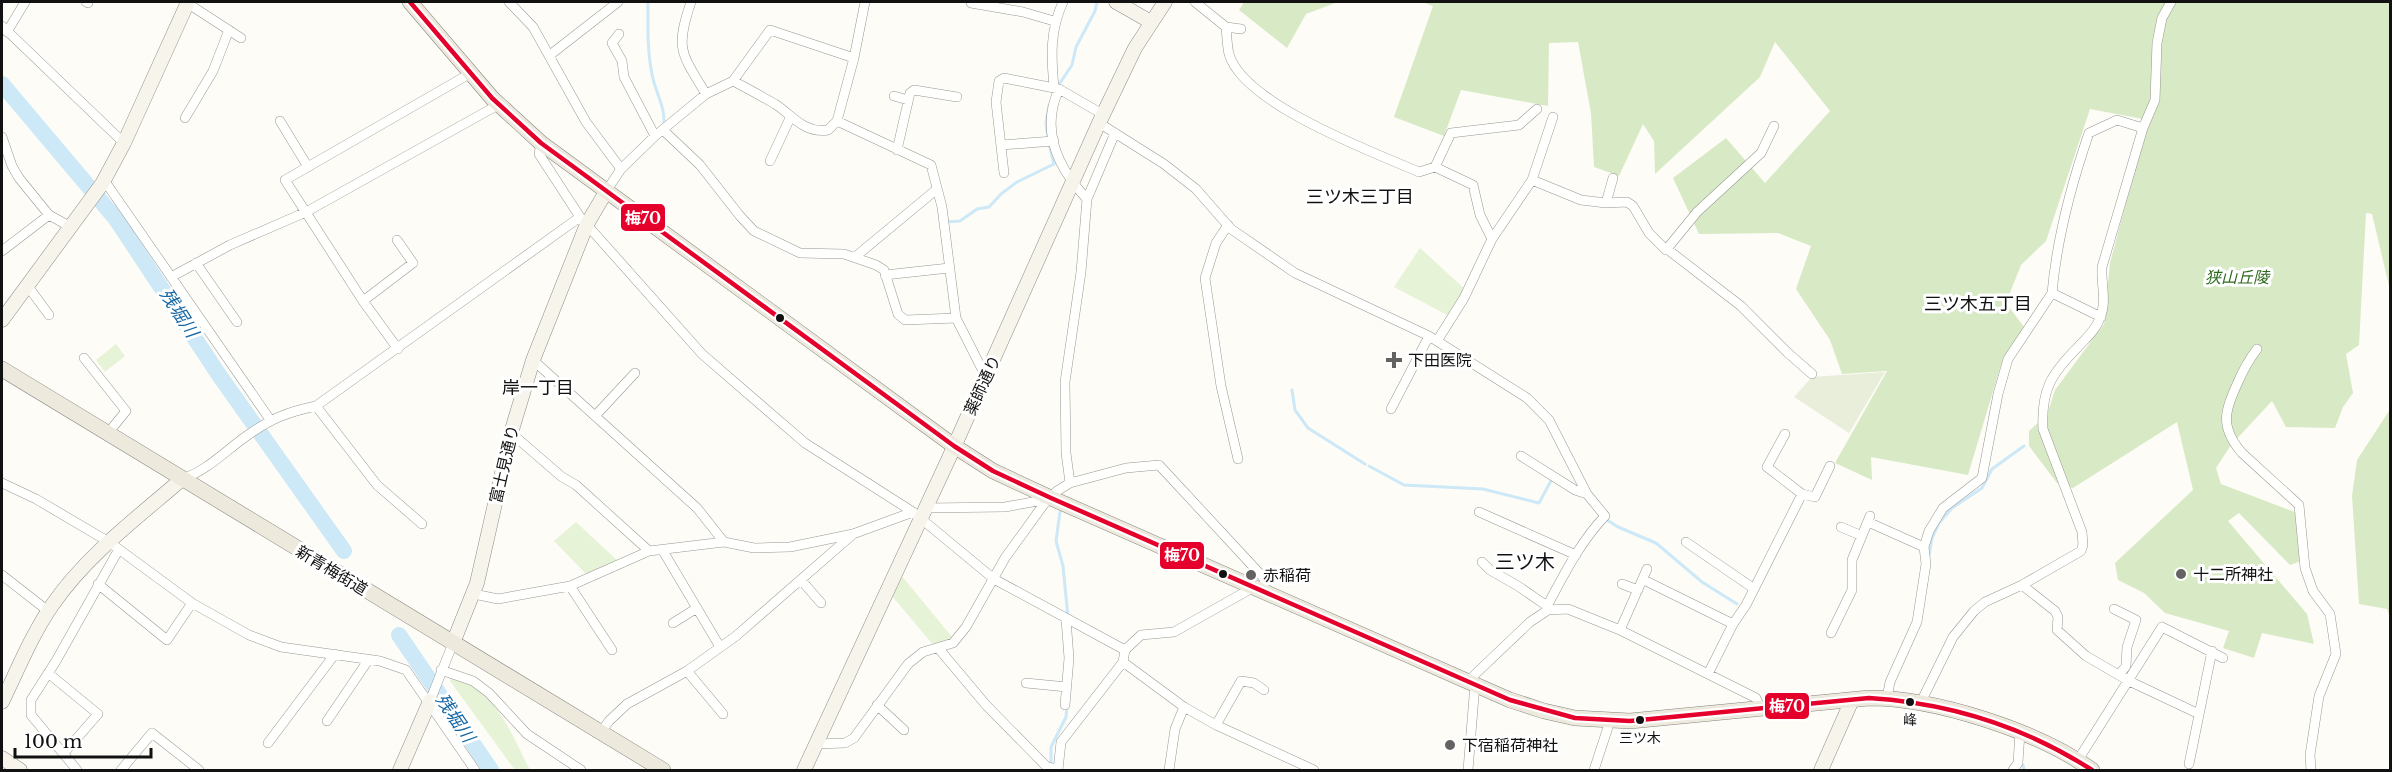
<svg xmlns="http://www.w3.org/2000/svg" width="2392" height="772" font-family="'Libre Baskerville','Noto Sans JP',serif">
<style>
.green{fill:#e7f3d7}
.forest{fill:#d8eac5}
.cemetery{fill:#e9eedb}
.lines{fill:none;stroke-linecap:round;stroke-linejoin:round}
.stream{stroke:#cde8f7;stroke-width:3}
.river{stroke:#cde8f7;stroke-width:16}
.street-casing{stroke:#979795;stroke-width:10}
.secondary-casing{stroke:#8e8d8b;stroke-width:15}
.primary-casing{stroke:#858482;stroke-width:16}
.street{stroke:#fffffe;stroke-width:9}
.secondary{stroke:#f6f4eb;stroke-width:14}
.primary{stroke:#ede9dc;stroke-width:15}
.bus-1-casing{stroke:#fff;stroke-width:9}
.bus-1{stroke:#e4002b;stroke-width:4.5}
.bus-dot{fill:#111;stroke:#fff;stroke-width:2}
.poi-dot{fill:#646362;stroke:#fff;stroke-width:2}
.labels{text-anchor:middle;stroke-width:6;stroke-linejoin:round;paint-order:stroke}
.bus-label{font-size:14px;fill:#111;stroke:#fff}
.park-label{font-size:16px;font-style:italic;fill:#2f6b1f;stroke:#fff}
.poi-label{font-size:16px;fill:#111;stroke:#fff;text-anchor:start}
.street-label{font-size:16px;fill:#111;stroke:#fff}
.neighbourhood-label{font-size:18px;fill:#111;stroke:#fff}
.water-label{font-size:18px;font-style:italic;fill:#1768a6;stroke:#fff}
.quarter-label{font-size:20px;fill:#111;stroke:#fff}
.line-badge{stroke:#fff;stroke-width:2}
.badge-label{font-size:16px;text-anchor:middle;font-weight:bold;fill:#fff}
</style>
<rect width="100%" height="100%" fill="#fdfcf7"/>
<path class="green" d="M 1420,248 L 1466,290 L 1451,317 L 1394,287 Z
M 116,344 L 125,356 L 105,372 L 96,360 Z
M 576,522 L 619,562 L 588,576 L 554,541 Z
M 901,575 L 952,637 L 935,647 L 892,596 Z
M 451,678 C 458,681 467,683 474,687 C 502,706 515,741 530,770 L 515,770 L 450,681 Z"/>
<path class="forest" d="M 1244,2 L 1338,2 L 1306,14 L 1287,48 L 1239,10 Z
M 1422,2 L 2390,2 L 2390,290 L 2372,214 L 2366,213 L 2359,345 L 2346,354 L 2353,393 L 2343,407 L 2335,428 L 2286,427 L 2272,401 L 2231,445 L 2216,468 L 2221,484 L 2297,513 L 2301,561 L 2290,565 L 2239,513 L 2228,521 L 2307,614 L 2314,644 L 2262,633 L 2254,658 L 2223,648 L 2229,631 L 2165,613 L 2144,593 L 2118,580 L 2115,563 L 2193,490 L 2177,422 L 2073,488 L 2057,483 L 2029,446 L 2029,431 L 2047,415 L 2055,390 L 2104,324 L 2110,263 L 2148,120 L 2090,109 L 2046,241 L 2021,265 L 2006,303 L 2024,327 L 2000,368 L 1968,475 L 1871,457 L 1872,480 L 1835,463 L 1887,371 L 1842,374 L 1830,340 L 1796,289 L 1811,246 L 1778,233 L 1699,234 L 1673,178 L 1726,138 L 1765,183 L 1830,111 L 1775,42 L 1760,77 L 1655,174 L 1654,141 L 1643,124 L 1619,176 L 1594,167 L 1591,113 L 1578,42 L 1549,43 L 1548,106 L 1461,90 L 1444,136 L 1394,117 L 1433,6 Z
M 2390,405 L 2390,617 L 2387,609 L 2359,604 L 2352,496 L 2357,460 L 2389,411 Z"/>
<path class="cemetery" d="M 1885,372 L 1849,433 L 1794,397 L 1812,377 Z"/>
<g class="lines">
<path class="stream" d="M 648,2 C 648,25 647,50 652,74 C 655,92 665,105 664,124
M 1058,86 L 1072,65 L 1076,47 L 1095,11 L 1097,2
M 1048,137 L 1046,123 L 1049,105
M 946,222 L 960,221 L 977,209 L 989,207 L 1001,194 L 1017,182 L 1054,164 L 1049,144
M 1292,390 L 1295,410 L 1308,428 L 1365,464
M 1369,466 L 1404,485 L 1483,489 L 1539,503 L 1552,479
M 1060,512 L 1056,541 L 1063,566 L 1068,617
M 1607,520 L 1618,527 L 1656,543 L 1702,582 L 1737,604
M 1929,556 L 1932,538 L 1939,523 L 1952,508 L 1982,488 L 1992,469 L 2024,446
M 2023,765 L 2024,770
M 1051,766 L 1051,747 L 1066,717 L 1067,707"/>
<path class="river" d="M 2,84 L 116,219 L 219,375 L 344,551
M 399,635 L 491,770"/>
<g class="street-casing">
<path id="street" d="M 86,2 L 88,3
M 509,2 L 533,27 L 586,122 L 621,169
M 691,2 C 675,49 681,53 706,94
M 1195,2 L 1226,27 C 1227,36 1227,46 1229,54 C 1243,104 1373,152 1419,172 L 1435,167 L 1473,185 L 1480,215 L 1492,239
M 187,3 L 241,38
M 971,3 L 1023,12 L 1054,21
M 2,26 L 124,143
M 1226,27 L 1241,29
M 7,32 L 25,2
M 619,34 L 612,43 L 622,61 L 624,77 L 655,136
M 550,55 L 618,2
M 733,81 C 747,88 761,96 775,104 C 791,114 804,134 828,130 L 837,121 L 854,58 L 865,2
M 1054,87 C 1051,56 1050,30 1063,2
M 1059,89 C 1040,130 1058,168 1087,199
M 894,96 L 908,100
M 185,118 L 213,71 L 229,30
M 280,121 L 308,167
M 837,121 L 931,165 L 942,207 L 956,318 L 986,377
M 1099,123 L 1164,164 L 1196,189 L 1231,229 L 1295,273 L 1429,336 L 1527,398 L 1549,420 L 1587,494 L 1605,516 C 1580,542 1564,575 1547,606 L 1548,610
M 663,130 L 700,165 L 740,216 L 754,231 L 800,253 L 844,254 L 876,265 L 884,270 L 898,314 L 905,320 L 956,318
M 2,137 L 12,166 L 19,178 L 49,215 L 71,227
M 541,143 L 539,154 L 580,217 L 702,354 L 805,443 L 913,512 L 994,579 L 1125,650
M 1001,145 L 1054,141
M 897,150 L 910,93 L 914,90 L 957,97
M 770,161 L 790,118
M 1435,167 L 1451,133 L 1519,125 L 1537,109
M 1004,173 L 996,102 L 999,81 L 1004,78 L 1059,89 L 1104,115
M 104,180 L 271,421
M 1532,180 L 1581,200 L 1606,203 L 1627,202 L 1633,206 L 1649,233 L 1666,250 L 1697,212 L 1761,153 L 1774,126
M 607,190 L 621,169 L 655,136 L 706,94 L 733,81 L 770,30 L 854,58
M 1606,203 L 1613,178
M 1228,225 L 1216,243 L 1205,278 L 1221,386 L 1238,459
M 1667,249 L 1741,306 L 1788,353 L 1812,374
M 2,251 L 49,215
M 855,257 L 937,189
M 196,263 L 237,322
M 885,275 L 949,268
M 171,277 L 230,245 L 306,212 L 498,105
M 27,285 L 49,315
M 2052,293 C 2057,238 2071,185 2089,133 L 2117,120 L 2143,128
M 363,301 L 413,263 L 397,240
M 1437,341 L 1464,298 L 1492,239 L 1532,180 L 1553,117
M 398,349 L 363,301 L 285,180 L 471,73
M 2257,349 C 2248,361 2244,368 2238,382 C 2225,411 2219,426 2242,453 L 2299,505 L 2305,568 L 2313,591 L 2330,614 L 2336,654 L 2319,696 L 2310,755 L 2311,770
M 84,358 L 126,411 L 108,433
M 533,360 L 697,508 L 724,542
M 316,406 L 377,485 L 422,524
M 1391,409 L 1429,336
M 595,416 L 635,373
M 511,433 L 562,477 L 576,485 L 649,551
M 1785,434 L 1767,467 L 1802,494 L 1815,497 L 1830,466
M 1521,456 L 1575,490 L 1587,494
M 182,479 C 207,471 226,450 248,435 C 272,418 288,412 316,406 L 580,217
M 2,483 L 36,499 L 109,542 L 192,603 L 249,635 L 281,647 L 380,661 L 406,670 L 475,770
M 1070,483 L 1066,453 L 1065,382 L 1081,272 L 1087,199 L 1115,133
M 926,508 L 1005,507 L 1049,499
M 1479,512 L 1576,555
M 1868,522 L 1924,547
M 1841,527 L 1862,536
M 1686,542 L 1753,588
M 663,551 L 720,647
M 1482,562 L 1490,570 L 1518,586 L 1547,606
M 2,575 L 48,611
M 801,580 L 821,603
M 1648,582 L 1733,624
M 98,584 L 167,640 L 192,603
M 1622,584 L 1638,590
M 2022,585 L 2055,611 L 2058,617 L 2057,630 L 2086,656 L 2129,681 L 2199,714
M 570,586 L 612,650
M 474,594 L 498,599 L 570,586 L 649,551 L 724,542 L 754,548 L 790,547 L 853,534 L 913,512
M 2114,609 L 2136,620 L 2127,647 L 2126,666 L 2119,675
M 673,623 L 697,608
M 1620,630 L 1647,569
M 1831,633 L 1852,590 L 1852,560 L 1870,516
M 939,649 L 986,705 L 1047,767 L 1058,769
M 1123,662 L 1184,707 L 1216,725 L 1314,770
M 441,670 L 473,681 L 489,693 L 527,734 L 581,770
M 687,671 L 723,714
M 48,673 L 98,714 L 64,753
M 1708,674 L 1733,624 L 1746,605 L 1802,494
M 1468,681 L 1530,622 L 1548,610 L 1568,609 L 1620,630 L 1756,698 L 1761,710
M 1026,683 L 1067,687
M 1887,698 L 1890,682 L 1917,622 L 1926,564 L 1924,547 L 1929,531 L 1943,508 L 1982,478 L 1998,394 L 2008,359 L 2052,293 L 2101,317
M 430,701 L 453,643
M 1921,702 L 1953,637 L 1974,611 L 1985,602 L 2022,585 L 2081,551 L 2083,545 L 2082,532 L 2043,429 C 2041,390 2051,374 2078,347 C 2086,338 2096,330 2100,318 C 2107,302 2101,284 2102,267 L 2143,128 L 2155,100 L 2157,43 L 2162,18 L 2171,2
M 877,705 L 904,730
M 1065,705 L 1069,658 L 1066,619
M 327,721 L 369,659
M 1216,725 L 1241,681 L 1254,683 L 1264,690
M 601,732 L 609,721 L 627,704 L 687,671 L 736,636 L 852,535
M 268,743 L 335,654
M 816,744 L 845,743 L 854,738 L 908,664 L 923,652 L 953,643 L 966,627 L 1005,558 L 1044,504 L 1057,491 L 1070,483 L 1126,468 L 1159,465 L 1262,576 L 1265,581 L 1263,591
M 2078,760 L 2162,627 L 2223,658
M 2189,764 L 2212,651
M 77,770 L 31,715 L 31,700 L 56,661 L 119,549
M 121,770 L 152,733 L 199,770
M 1058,770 L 1061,742 L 1123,662 L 1125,650 L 1141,635 L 1174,632 L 1254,587
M 1169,770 L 1175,729 L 1184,707
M 1468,770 L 1475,684
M 1594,770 L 1610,721
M 2013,770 L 2018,763 L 2020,732"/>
</g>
<g class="secondary-casing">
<path id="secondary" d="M 1116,2 L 1151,22
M 2,320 L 102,184 L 124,143 L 188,2
M 453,643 L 477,583 L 511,433 L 533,360 L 587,224 L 607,190
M 2,702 C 18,669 32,634 53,604 C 87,555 137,518 182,479
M 2,758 L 20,770
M 400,770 L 430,701
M 804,770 L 949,458 L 1099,123 L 1135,48 L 1165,2
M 1821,770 L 1852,700"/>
</g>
<g class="primary-casing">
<path id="primary" d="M 410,2 L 492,98 L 541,143 L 954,446 L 993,471 L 1051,498 L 1510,700 L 1544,711 L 1575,718 L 1630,721 L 1869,698 C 1935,698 2038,731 2092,770
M 2,369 L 663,770"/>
</g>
<use href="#street" class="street"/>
<use href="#secondary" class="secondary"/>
<use href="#primary" class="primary"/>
<g class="bus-1-casing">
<path id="bus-1" d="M 410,2 L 492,98 L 541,143 L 954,446 L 993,471 L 1051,498 L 1510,700 L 1575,718 L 1630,721 L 1869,698 C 1948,703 2025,727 2092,770"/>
</g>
<use href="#bus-1" class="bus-1"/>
</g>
<g class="bus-dot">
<circle cx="780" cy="318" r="5"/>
<circle cx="1223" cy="574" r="5"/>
<circle cx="1910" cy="702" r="5"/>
<circle cx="1640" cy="720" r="5"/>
</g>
<g class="poi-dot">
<path d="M1391 351h6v6h6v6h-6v6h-6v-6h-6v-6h6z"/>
<circle cx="2181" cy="574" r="6"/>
<circle cx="1251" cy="575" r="6"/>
<circle cx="1450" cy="745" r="6"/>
</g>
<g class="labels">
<g class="bus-label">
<text x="1910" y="725">峰</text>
<text x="1640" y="743">三ツ木</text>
</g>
<g class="park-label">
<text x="2237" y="283">狭山丘陵</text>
</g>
<g class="poi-label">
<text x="1408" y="366">下田医院</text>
<text x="2193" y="580">十二所神社</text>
<text x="1263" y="581">赤稲荷</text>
<text x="1462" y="751">下宿稲荷神社</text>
</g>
<g class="street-label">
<text transform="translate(982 385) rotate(-65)" y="6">薬師通り</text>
<text transform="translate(504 464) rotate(-77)" y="6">富士見通り</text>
<text transform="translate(332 570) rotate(31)" y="6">新青梅街道</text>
</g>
<g class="neighbourhood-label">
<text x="1360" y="203">三ツ木三丁目</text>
<text x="1978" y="310">三ツ木五丁目</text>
<text x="538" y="394">岸一丁目</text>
</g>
<g class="water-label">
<text transform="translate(179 313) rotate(57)" y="6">残堀川</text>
<text transform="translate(455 718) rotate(56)" y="6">残堀川</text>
</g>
<g class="quarter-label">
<text x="1525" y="569">三ツ木</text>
</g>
</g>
<g class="line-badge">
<rect x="620" y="203" width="46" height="29" rx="6" fill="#e4002b"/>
<rect x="1159" y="541" width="46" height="29" rx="6" fill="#e4002b"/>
<rect x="1764" y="692" width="46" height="28" rx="6" fill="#e4002b"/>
</g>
<g class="badge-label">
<text x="643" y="224">梅70</text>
<text x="1182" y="561">梅70</text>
<text x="1787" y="712">梅70</text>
</g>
<rect width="2392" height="772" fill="none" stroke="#111111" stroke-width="6"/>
<path d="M15 748v9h136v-9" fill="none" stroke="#111111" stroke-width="3"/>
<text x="24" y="748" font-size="18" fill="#111111" stroke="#ffffff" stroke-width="4.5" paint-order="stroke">100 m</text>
</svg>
